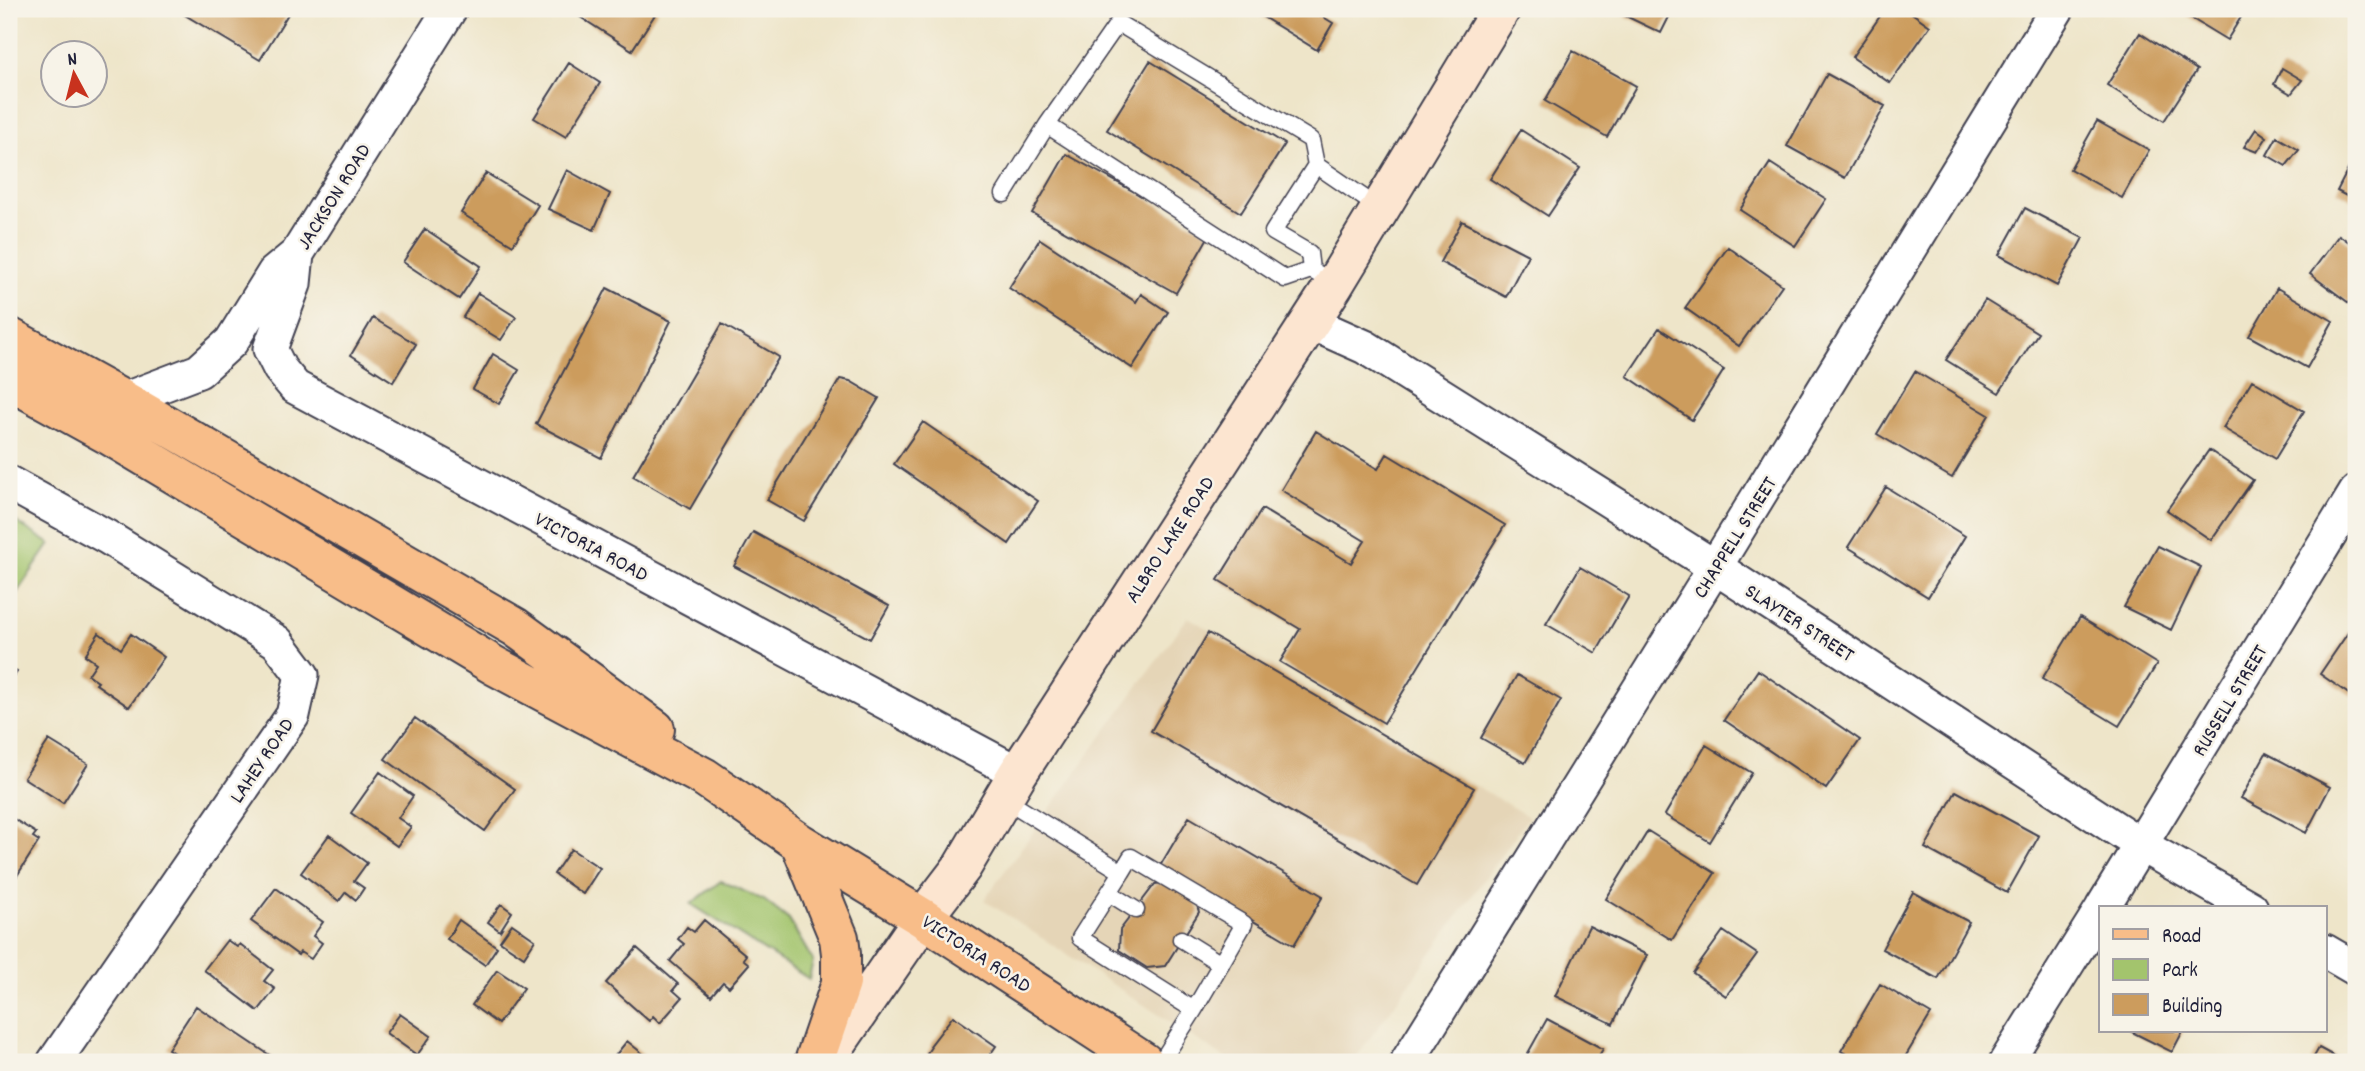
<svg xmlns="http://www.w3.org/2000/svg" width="2365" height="1071" font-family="Dekko,sans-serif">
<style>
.built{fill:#e5d5b7}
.green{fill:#a3c46d;stroke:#627354;stroke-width:2}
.building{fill:#cc9c5d}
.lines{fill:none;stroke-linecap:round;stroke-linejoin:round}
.lane-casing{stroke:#413f50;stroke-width:19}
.street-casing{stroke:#413f50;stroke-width:37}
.secondary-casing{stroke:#413f50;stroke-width:42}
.primary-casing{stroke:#413f50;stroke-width:42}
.lane{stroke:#fff;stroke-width:16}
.street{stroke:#fff;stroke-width:33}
.secondary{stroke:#fce5d0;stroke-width:38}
.primary{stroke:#f8bd89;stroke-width:38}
.labels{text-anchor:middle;stroke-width:5;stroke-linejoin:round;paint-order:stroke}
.street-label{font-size:21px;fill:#22223b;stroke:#f7f3e8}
</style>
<rect width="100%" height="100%" fill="#f7f3e8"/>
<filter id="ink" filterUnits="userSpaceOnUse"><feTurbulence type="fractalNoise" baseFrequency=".0143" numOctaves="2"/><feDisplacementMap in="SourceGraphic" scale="14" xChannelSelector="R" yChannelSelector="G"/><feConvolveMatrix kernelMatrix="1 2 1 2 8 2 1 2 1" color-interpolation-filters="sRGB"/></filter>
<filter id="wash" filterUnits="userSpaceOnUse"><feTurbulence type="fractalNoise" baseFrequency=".00686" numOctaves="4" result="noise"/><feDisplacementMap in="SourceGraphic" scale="28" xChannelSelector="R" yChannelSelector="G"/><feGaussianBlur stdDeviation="1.57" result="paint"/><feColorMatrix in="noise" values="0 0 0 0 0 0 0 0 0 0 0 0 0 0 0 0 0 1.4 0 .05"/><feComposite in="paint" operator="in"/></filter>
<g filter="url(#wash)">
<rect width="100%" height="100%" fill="#eee5c9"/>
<path class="built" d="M 1188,617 L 1529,817 L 1353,1062 L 1231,1062 L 984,900 Z"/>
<path class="green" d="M 9,517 L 50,544 L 9,604 Z
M 721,881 L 764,900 L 789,920 L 813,961 L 809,979 L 691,904 Z"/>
<g id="blocks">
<path class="building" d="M 175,9 L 291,9 L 260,60 Z
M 581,9 L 656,9 L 658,10 L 632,50 L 577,15 Z
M 1250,9 L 1310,9 L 1333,23 L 1317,50 Z
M 1611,9 L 1673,9 L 1661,33 Z
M 1885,9 L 1906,9 L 1930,26 L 1890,83 L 1852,57 Z
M 2176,9 L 2246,9 L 2227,40 Z
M 2140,33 L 2197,70 L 2164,121 L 2107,85 Z
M 1573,51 L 1636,86 L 1607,137 L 1545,101 Z
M 1150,61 L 1285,144 L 1241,213 L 1107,130 Z
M 569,63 L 600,83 L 566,137 L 534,118 Z
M 2282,68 L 2302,80 L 2291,94 L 2274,84 Z
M 1827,74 L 1885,106 L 1845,178 L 1787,146 Z
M 2097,121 L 2149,150 L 2122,198 L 2070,169 Z
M 2256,129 L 2267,137 L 2257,152 L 2244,147 Z
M 1521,130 L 1580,168 L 1548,216 L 1490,179 Z
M 2277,137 L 2299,150 L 2286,166 L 2267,155 Z
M 1066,154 L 1210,234 L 1176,293 L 1032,213 Z
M 2356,154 L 2356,201 L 2337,191 Z
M 1770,163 L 1826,199 L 1795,246 L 1740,210 Z
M 567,170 L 610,194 L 594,230 L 548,209 Z
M 486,173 L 538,205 L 513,245 L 461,213 Z
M 2025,208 L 2083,238 L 2057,286 L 1999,255 Z
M 1462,221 L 1528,255 L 1506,297 L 1440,262 Z
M 425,229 L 481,266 L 459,299 L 403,262 Z
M 2339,235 L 2356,247 L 2356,301 L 2353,306 L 2310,274 Z
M 1040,239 L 1136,302 L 1141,294 L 1168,312 L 1132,368 L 1009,288 Z
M 1728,247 L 1782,285 L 1739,346 L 1685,308 Z
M 607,288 L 671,321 L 601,458 L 536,424 Z
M 2277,288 L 2333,321 L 2307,368 L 2249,336 Z
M 478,293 L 516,317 L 501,340 L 463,317 Z
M 1985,300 L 2038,333 L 1999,393 L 1946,360 Z
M 373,318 L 416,344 L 393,382 L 351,355 Z
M 722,324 L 779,357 L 690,509 L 633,476 Z
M 1659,328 L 1724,370 L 1692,420 L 1627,376 Z
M 493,354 L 519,370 L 499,404 L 473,389 Z
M 1915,371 L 1989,415 L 1952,478 L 1877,434 Z
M 840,379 L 850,381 L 879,398 L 804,521 L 767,500 Z
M 2252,380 L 2304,411 L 2275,459 L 2223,428 Z
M 923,422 L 1038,501 L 1009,544 L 894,464 Z
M 1316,431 L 1378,469 L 1387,454 L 1505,525 L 1384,723 L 1280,662 L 1300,629 L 1218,580 L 1262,509 L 1351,563 L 1365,541 L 1281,490 Z
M 2209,450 L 2253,480 L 2211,540 L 2167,510 Z
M 1886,487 L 1965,536 L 1928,597 L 1848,547 Z
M 753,532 L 889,606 L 870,639 L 734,566 Z
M 2158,546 L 2201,567 L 2171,630 L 2124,607 Z
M 1580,567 L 1629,596 L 1596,653 L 1546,624 Z
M 2080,617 L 2157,664 L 2119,726 L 2042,679 Z
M 2356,621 L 2356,699 L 2320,674 Z
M 99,633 L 121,649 L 131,634 L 164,657 L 129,707 L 96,684 L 98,682 L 88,675 L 96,663 L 85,655 Z
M 1208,633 L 1474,788 L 1417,885 L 1151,731 Z
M 9,666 L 17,672 L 9,684 Z
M 1758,670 L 1860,740 L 1826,789 L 1724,720 Z
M 1517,675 L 1561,700 L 1525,763 L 1481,738 Z
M 415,718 L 515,789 L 485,831 L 385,759 Z
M 49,740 L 88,764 L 63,803 L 24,778 Z
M 1706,745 L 1752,773 L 1710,842 L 1665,815 Z
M 2266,753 L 2330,787 L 2306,833 L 2241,798 Z
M 380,772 L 413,796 L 398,818 L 411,827 L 397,846 L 351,813 Z
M 1956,791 L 2039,836 L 2007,893 L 1925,848 Z
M 9,816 L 36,833 L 33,837 L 39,841 L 13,882 L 9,879 Z
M 1189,817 L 1323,896 L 1294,945 L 1160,866 Z
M 1648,831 L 1715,873 L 1672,940 L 1606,899 Z
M 329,835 L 367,863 L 354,881 L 364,888 L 356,900 L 346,892 L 339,901 L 301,873 Z
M 571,849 L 600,868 L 583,894 L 554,874 Z
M 1171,882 L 1194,896 L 1199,912 L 1165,966 L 1147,968 L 1119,950 L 1120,930 L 1155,884 Z
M 276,888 L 323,922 L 313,936 L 322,943 L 311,959 L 300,952 L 298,955 L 251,921 Z
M 1913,892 L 1969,922 L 1938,979 L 1882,949 Z
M 501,904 L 512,912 L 500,931 L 488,922 Z
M 459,920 L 497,947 L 485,965 L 447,939 Z
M 704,920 L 746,955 L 743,959 L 749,964 L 729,987 L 723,982 L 711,996 L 670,961 L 684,944 L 678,939 L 687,927 L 694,932 Z
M 512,924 L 535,940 L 524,957 L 500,941 Z
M 1589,926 L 1647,955 L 1613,1024 L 1555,996 Z
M 1723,931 L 1757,954 L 1726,996 L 1693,973 Z
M 227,940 L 237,947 L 240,944 L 273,970 L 264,981 L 275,989 L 258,1011 L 204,970 Z
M 637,948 L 678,984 L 673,990 L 682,998 L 660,1023 L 653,1016 L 649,1021 L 606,983 Z
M 497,970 L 524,988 L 498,1024 L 472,1005 Z
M 1880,984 L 1931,1014 L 1902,1062 L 1860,1062 L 1841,1051 Z
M 196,1006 L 274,1058 L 272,1062 L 187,1062 L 168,1049 Z
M 400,1014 L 431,1036 L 417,1055 L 386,1033 Z
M 953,1016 L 996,1046 L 987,1059 L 982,1056 L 978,1062 L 941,1062 L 927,1053 L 931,1047 L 930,1046 Z
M 1547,1019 L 1603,1049 L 1595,1062 L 1523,1062 Z
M 2130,1031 L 2183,1031 L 2172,1052 Z
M 627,1041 L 653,1062 L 610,1062 Z
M 2319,1048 L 2345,1062 L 2311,1062 Z"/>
</g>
</g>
<g filter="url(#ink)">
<use href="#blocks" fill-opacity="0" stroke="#413f50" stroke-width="2"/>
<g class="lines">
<g class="lane-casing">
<path id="lane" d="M 1047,125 L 1285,279 L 1311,270
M 1316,165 L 1273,232 L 1309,253 L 1311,270 L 1320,275
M 1004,194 L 1047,125 L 1118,23 L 1311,140 L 1316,165 L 1379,208
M 1003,798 L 1122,872 L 1080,938 L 1194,1010 L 1161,1062
M 1122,872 L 1131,857 L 1244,924 L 1194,1010
M 1109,893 L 1136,910
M 1181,939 L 1221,964"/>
</g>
<g class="street-casing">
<path id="street" d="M 297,254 L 294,284 L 270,349 L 280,369 L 295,387 L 1018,773
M 1309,322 L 1365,347 L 1715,567 L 2141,845 L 2251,908
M 123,400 L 199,371 L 231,342 L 274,273 L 297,254 L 450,9
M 9,483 L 107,537 L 277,642 L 302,675 L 293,715 L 54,1062
M 2102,908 L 2356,492
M 2325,951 L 2356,969
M 1407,1062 L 1715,567 L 2057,9
M 2006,1062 L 2101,910"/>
</g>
<g class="secondary-casing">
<path id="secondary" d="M 824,1062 L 923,918 L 962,867 L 1018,773 L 1334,285 L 1501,9"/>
</g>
<g class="primary-casing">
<path id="primary" d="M 9,337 L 123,400 L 515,627 L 655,729
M 9,380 L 107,434 L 495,666 L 704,777 L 800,843 L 923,918 L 1144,1062
M 800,843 L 839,938 L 841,954 L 841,983 L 814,1062"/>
</g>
<use href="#lane" class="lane"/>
<use href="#street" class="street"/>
<use href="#secondary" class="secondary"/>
<use href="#primary" class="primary"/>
</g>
</g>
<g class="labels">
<g class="street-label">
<text transform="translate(333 196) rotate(-58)" y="7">JACKSON ROAD</text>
<text transform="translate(1734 537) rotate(-58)" y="7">CHAPPELL STREET</text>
<text transform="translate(1169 539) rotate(-57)" y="7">ALBRO LAKE ROAD</text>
<text transform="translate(592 546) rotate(28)" y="7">VICTORIA ROAD</text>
<text transform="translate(1800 622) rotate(33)" y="7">SLAYTER STREET</text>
<text transform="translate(2229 700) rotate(-59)" y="7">RUSSELL STREET</text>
<text transform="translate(261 760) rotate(-56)" y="7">LAHEY ROAD</text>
<text transform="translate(977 953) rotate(33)" y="7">VICTORIA ROAD</text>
</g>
</g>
<rect width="2365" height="1071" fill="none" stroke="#f7f3e8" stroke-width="35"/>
<rect x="2099" y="906" width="228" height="126" fill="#f7f3e8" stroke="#a29fa3" stroke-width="2"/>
<rect x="2113" y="929" width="35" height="10" fill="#f8bd89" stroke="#a29fa3" stroke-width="2"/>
<text x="2162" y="942" font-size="21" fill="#22223b">Road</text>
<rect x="2113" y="959" width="35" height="21" fill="#a3c46d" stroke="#a29fa3" stroke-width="2"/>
<text x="2162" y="976" font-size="21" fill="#22223b">Park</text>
<rect x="2113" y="994" width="35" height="21" fill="#cc9c5d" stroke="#a29fa3" stroke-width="2"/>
<text x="2162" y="1012" font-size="21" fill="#22223b">Building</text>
<g transform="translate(74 74) rotate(353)"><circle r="33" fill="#f7f3e8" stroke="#a29fa3" stroke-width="2"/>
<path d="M0-5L12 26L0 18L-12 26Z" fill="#c8321e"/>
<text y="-10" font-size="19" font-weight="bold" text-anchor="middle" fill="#22223b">N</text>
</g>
</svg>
